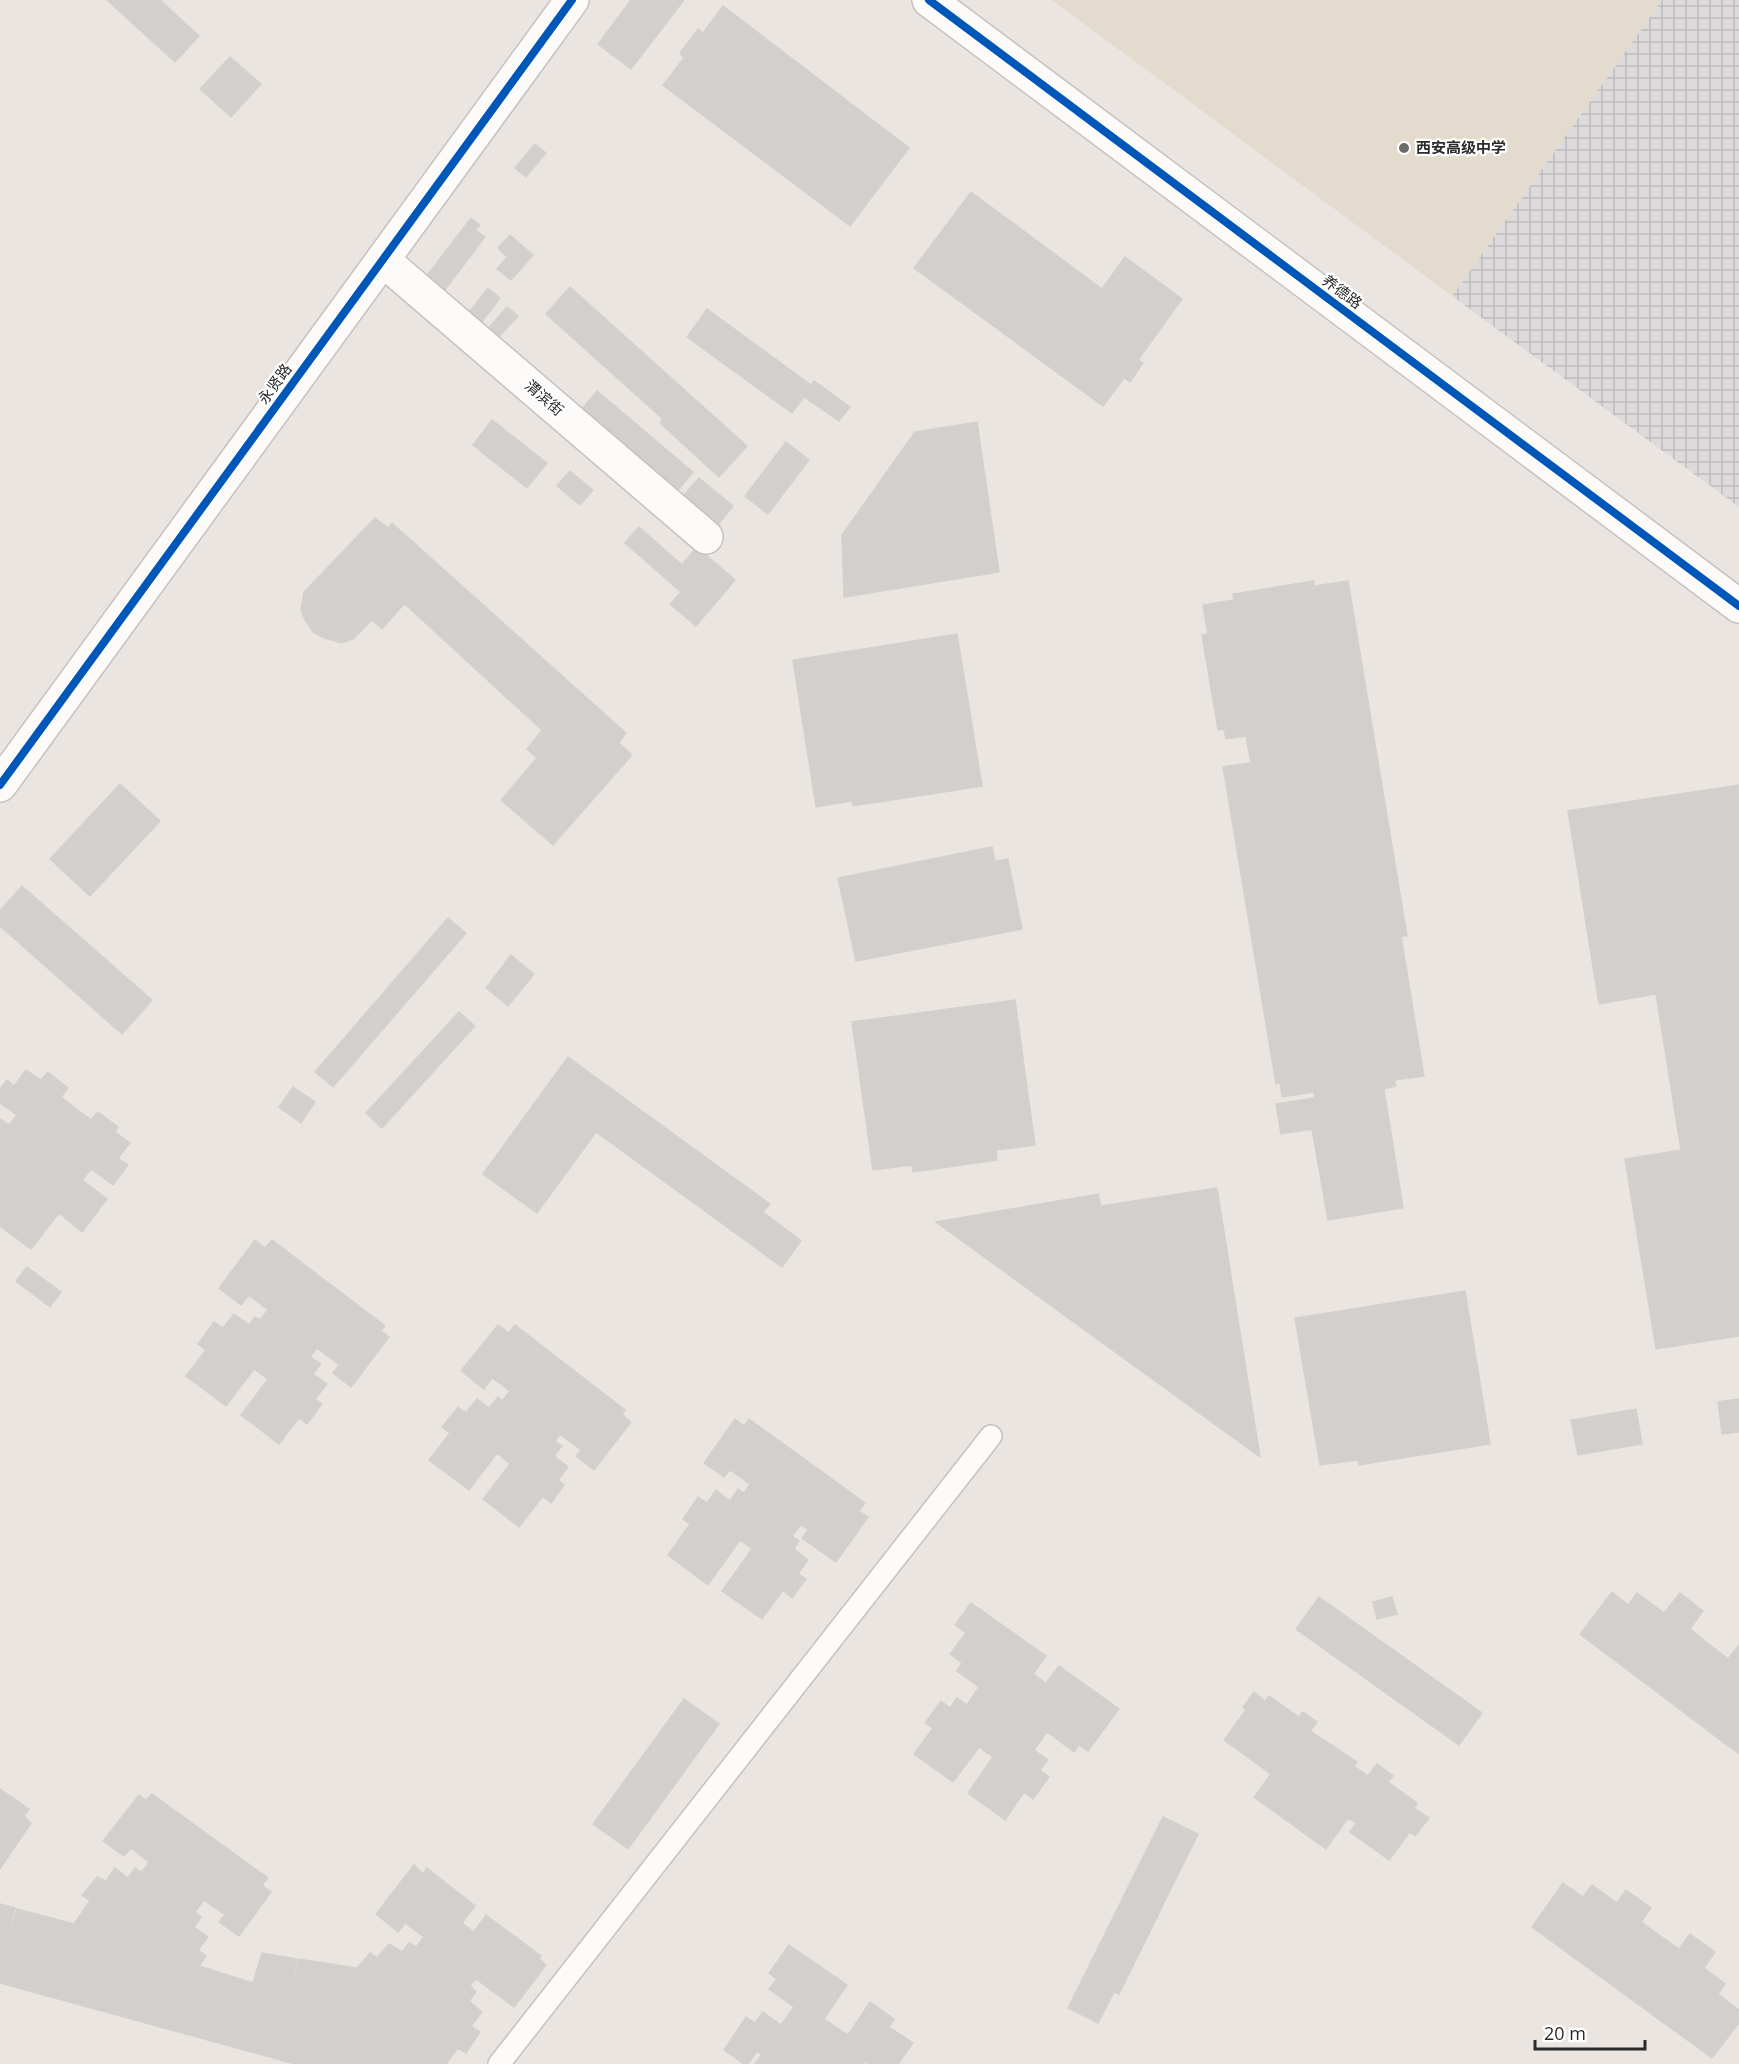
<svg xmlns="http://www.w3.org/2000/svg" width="1739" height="2064" font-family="'Open Sans','Noto Sans SC',sans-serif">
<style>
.industrial{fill:url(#industrial-grid)}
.education{fill:#e4dbcf}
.building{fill:#d2cfcc;stroke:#d4d1cd;stroke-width:1.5}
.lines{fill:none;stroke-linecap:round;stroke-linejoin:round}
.service-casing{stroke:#c4c2c2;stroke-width:24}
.minor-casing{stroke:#c4c2c2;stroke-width:36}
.tertiary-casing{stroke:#c4c2c2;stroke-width:36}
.service{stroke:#fcfbfa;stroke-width:21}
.minor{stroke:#fcfbfa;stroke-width:33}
.tertiary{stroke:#fcfbfa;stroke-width:33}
.cycleway-casing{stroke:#fff;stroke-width:11}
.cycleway{stroke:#0057b8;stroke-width:8}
.poi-dot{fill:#6e6c6a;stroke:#fff;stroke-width:2}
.labels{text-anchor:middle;stroke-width:4.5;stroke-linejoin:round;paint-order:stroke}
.poi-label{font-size:15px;font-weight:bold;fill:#2b2b2b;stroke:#fff;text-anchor:start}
.street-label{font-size:15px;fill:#2b2b2b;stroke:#fff}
</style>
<defs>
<pattern id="industrial-grid" width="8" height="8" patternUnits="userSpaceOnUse" patternTransform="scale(1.5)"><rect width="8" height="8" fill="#dddadc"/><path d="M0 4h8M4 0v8" fill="none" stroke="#bebbbd"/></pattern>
</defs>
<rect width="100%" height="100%" fill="#eae5e0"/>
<path class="industrial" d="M 1662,0 L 1739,0 L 1739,507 L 1452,296 Z"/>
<path class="education" d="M 1052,0 L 1662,0 L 1452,296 Z"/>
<path class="building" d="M 107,0 L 160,0 L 199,36 L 175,62 Z
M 631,0 L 684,0 L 631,69 L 598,44 Z
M 723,6 L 909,148 L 850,226 L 663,85 L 684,58 L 680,53 L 698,29 L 703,33 Z
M 230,57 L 261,84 L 231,117 L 200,89 Z
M 535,144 L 546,153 L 526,177 L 515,168 Z
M 971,192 L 1102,289 L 1125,257 L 1182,299 L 1138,360 L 1143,363 L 1130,382 L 1124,378 L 1103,406 L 914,268 Z
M 471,218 L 480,225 L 475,230 L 485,237 L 444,291 L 426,277 Z
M 510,235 L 533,255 L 511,280 L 497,269 L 507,257 L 498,248 Z
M 570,287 L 747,446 L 719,477 L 660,423 L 663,419 L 546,314 Z
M 488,288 L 500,298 L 480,324 L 467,315 Z
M 507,307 L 518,316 L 496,340 L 486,331 Z
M 707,309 L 811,385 L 814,381 L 850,407 L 839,421 L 804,397 L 792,413 L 687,337 Z
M 597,391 L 693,472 L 672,497 L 576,416 Z
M 492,420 L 547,463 L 527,488 L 473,445 Z
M 977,422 L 999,572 L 844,597 L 842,535 L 915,432 Z
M 786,442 L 809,460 L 768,514 L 745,496 Z
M 570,471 L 593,490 L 580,505 L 557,486 Z
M 699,478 L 733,506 L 714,530 L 679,501 Z
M 375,518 L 388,528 L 392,523 L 394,525 L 626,733 L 619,743 L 631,754 L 631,756 L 553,845 L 501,800 L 537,758 L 527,749 L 542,730 L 407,606 L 404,604 L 382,629 L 372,620 L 353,639 L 341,643 L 322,637 L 313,632 L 305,620 L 301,610 L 304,592 Z
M 639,527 L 682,565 L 697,547 L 735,580 L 696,626 L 670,604 L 681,592 L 625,543 Z
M 1314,581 L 1314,586 L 1348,581 L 1407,936 L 1401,936 L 1424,1076 L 1394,1080 L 1396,1086 L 1384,1089 L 1403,1208 L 1328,1220 L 1312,1129 L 1281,1134 L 1276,1104 L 1315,1098 L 1314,1092 L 1282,1097 L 1280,1083 L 1276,1084 L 1223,767 L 1251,763 L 1246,736 L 1226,739 L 1224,729 L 1218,730 L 1202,635 L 1208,634 L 1203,605 L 1234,600 L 1233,594 Z
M 957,634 L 982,786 L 853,806 L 852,801 L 816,807 L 793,660 Z
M 120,784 L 160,821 L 90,896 L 50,859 Z
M 1739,785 L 1739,1336 L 1656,1349 L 1625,1159 L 1681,1150 L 1656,994 L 1599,1004 L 1568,811 Z
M 992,847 L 995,861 L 1008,859 L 1022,929 L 856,961 L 838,878 Z
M 22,886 L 152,1000 L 122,1034 L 0,926 L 0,911 Z
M 448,918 L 466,933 L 333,1087 L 315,1072 Z
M 511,955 L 534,974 L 508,1006 L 486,988 Z
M 1015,1000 L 1035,1145 L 996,1150 L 997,1160 L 913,1172 L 912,1165 L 873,1170 L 852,1022 Z
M 459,1012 L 475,1026 L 382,1128 L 366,1113 Z
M 568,1057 L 770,1204 L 763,1212 L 801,1241 L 782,1267 L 596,1132 L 537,1213 L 483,1174 Z
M 26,1070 L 41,1080 L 48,1072 L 68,1088 L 61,1097 L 91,1120 L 98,1112 L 118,1127 L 115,1132 L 130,1143 L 118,1158 L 128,1165 L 113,1185 L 91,1169 L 82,1180 L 107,1199 L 82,1232 L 59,1213 L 31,1249 L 0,1226 L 0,1119 L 9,1125 L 17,1115 L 0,1103 L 0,1089 L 7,1080 L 14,1086 Z
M 293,1087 L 315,1102 L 301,1123 L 279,1107 Z
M 1217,1188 L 1260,1457 L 936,1222 L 1098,1194 L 1101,1206 Z
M 255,1240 L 265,1248 L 272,1240 L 385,1326 L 381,1331 L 389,1337 L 351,1387 L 333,1373 L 339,1365 L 317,1348 L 310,1357 L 321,1364 L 313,1374 L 327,1384 L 315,1399 L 322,1404 L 307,1424 L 299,1418 L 279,1444 L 241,1415 L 268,1379 L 254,1369 L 226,1406 L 186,1376 L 206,1350 L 198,1344 L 214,1322 L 223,1328 L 234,1314 L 249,1325 L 255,1317 L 260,1320 L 268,1310 L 249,1295 L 241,1305 L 219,1288 Z
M 27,1267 L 61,1292 L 50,1307 L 16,1281 Z
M 1465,1291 L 1490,1444 L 1359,1465 L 1358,1460 L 1320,1465 L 1295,1318 Z
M 498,1325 L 509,1333 L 515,1325 L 625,1410 L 622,1415 L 631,1422 L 594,1470 L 576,1456 L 581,1450 L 560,1434 L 555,1441 L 562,1446 L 554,1456 L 568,1467 L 558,1480 L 564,1485 L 551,1503 L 543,1496 L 519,1527 L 483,1499 L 510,1464 L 497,1453 L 469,1490 L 429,1460 L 450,1433 L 442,1427 L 458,1407 L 466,1413 L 477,1399 L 489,1408 L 498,1397 L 502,1401 L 510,1391 L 492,1378 L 484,1389 L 461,1371 Z
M 1739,1399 L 1739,1432 L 1722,1434 L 1718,1402 Z
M 1636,1409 L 1642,1444 L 1578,1455 L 1571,1420 Z
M 735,1419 L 744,1426 L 749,1419 L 865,1503 L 859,1511 L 868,1517 L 836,1562 L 802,1538 L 808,1530 L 801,1525 L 792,1536 L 799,1541 L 794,1549 L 808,1560 L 798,1574 L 806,1579 L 792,1598 L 783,1590 L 762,1619 L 722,1591 L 752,1549 L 740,1540 L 708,1585 L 668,1555 L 690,1524 L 683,1519 L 698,1497 L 707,1503 L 716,1490 L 730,1501 L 738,1489 L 744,1493 L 750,1484 L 730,1470 L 724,1477 L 704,1463 Z
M 1612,1592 L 1628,1605 L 1637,1593 L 1664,1613 L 1680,1593 L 1703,1611 L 1690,1629 L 1728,1659 L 1739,1645 L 1739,1754 L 1580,1634 Z
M 1319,1597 L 1482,1713 L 1459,1745 L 1296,1629 Z
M 1392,1597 L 1397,1614 L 1377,1619 L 1373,1602 Z
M 971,1603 L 1046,1656 L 1033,1674 L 1046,1683 L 1059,1666 L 1119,1709 L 1088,1751 L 1079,1745 L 1074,1752 L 1047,1732 L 1034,1750 L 1048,1760 L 1040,1770 L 1049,1777 L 1033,1799 L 1024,1792 L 1005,1820 L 968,1793 L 993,1757 L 979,1747 L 953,1782 L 914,1754 L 933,1728 L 925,1723 L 941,1701 L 950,1708 L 957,1698 L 967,1705 L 979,1687 L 957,1671 L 962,1663 L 950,1654 L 966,1633 L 955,1625 Z
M 1254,1692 L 1265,1701 L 1269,1696 L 1299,1717 L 1303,1712 L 1317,1722 L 1310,1731 L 1357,1762 L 1354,1766 L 1368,1776 L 1377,1764 L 1393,1776 L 1388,1782 L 1417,1803 L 1414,1808 L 1429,1818 L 1415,1836 L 1410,1832 L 1389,1860 L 1350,1832 L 1356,1823 L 1348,1818 L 1326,1849 L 1254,1797 L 1271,1774 L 1224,1740 L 1246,1710 L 1243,1707 Z
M 684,1699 L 719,1724 L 628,1849 L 593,1824 Z
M 0,1789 L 29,1809 L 24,1816 L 31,1823 L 0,1869 Z
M 152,1794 L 268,1878 L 262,1885 L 271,1892 L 239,1936 L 219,1922 L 225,1915 L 204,1900 L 195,1912 L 201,1917 L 194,1927 L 208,1937 L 198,1950 L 206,1956 L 199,1966 L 253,1983 L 262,1953 L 297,1959 L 274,2057 L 299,1959 L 357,1968 L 370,1953 L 377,1958 L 388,1945 L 390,1944 L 402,1952 L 409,1943 L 416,1947 L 424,1937 L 405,1923 L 398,1932 L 376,1914 L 414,1865 L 423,1874 L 427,1868 L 475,1906 L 462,1923 L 474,1932 L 486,1915 L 541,1956 L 539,1959 L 546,1965 L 514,2007 L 476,1979 L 470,1985 L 476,1992 L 469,2001 L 482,2012 L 471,2026 L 480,2032 L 466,2053 L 458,2048 L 446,2064 L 295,2064 L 0,1983 L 0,1962 L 17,1909 L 74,1924 L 90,1901 L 82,1895 L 97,1877 L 106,1881 L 115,1868 L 128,1878 L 135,1868 L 141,1872 L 146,1867 L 149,1862 L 131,1848 L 124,1856 L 103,1841 L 139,1795 L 146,1800 Z
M 1163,1817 L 1198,1834 L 1119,1994 L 1114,1992 L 1098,2023 L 1068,2008 Z
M 1563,1883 L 1583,1897 L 1592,1885 L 1617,1903 L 1626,1890 L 1651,1908 L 1641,1922 L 1679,1949 L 1690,1934 L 1715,1952 L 1704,1968 L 1725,1984 L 1718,1994 L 1739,2010 L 1739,2023 L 1712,2058 L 1532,1927 Z
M 0,1904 L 15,1908 L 0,1959 Z
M 789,1945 L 847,1985 L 824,2019 L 848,2035 L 870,2002 L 894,2019 L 889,2027 L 913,2043 L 898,2064 L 868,2064 L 865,2062 L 863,2064 L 755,2064 L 762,2054 L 757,2051 L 748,2064 L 744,2064 L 724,2050 L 746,2017 L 755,2023 L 763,2012 L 781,2025 L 794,2007 L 769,1989 L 777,1979 L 769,1973 Z"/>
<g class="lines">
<g class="service-casing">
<path id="service" d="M 499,2064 L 991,1436"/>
</g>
<g class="minor-casing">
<path id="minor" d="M 383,260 L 706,537"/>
</g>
<g class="tertiary-casing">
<path id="tertiary" d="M 929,0 L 1739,606
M 0,785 L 572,0"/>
</g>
<use href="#service" class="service"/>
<use href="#minor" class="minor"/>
<use href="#tertiary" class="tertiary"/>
<g class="cycleway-casing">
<path id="cycleway" d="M 929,0 L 1739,606
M 0,785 L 572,0"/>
</g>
<use href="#cycleway" class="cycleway"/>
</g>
<circle class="poi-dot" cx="1404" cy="148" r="6"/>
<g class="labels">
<g class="poi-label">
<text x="1416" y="153">西安高级中学</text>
</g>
<g class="street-label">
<text transform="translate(1342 292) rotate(37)" y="5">养德路</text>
<text transform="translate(275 384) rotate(-54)" y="5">永贤路</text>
<text transform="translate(544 398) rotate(41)" y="5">渭滨街</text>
</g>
</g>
<path d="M1535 2040v9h110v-9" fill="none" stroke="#2b2b2b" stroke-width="3"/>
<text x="1544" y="2040" font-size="18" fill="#2b2b2b" stroke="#ffffff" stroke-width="4.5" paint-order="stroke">20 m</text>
</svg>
